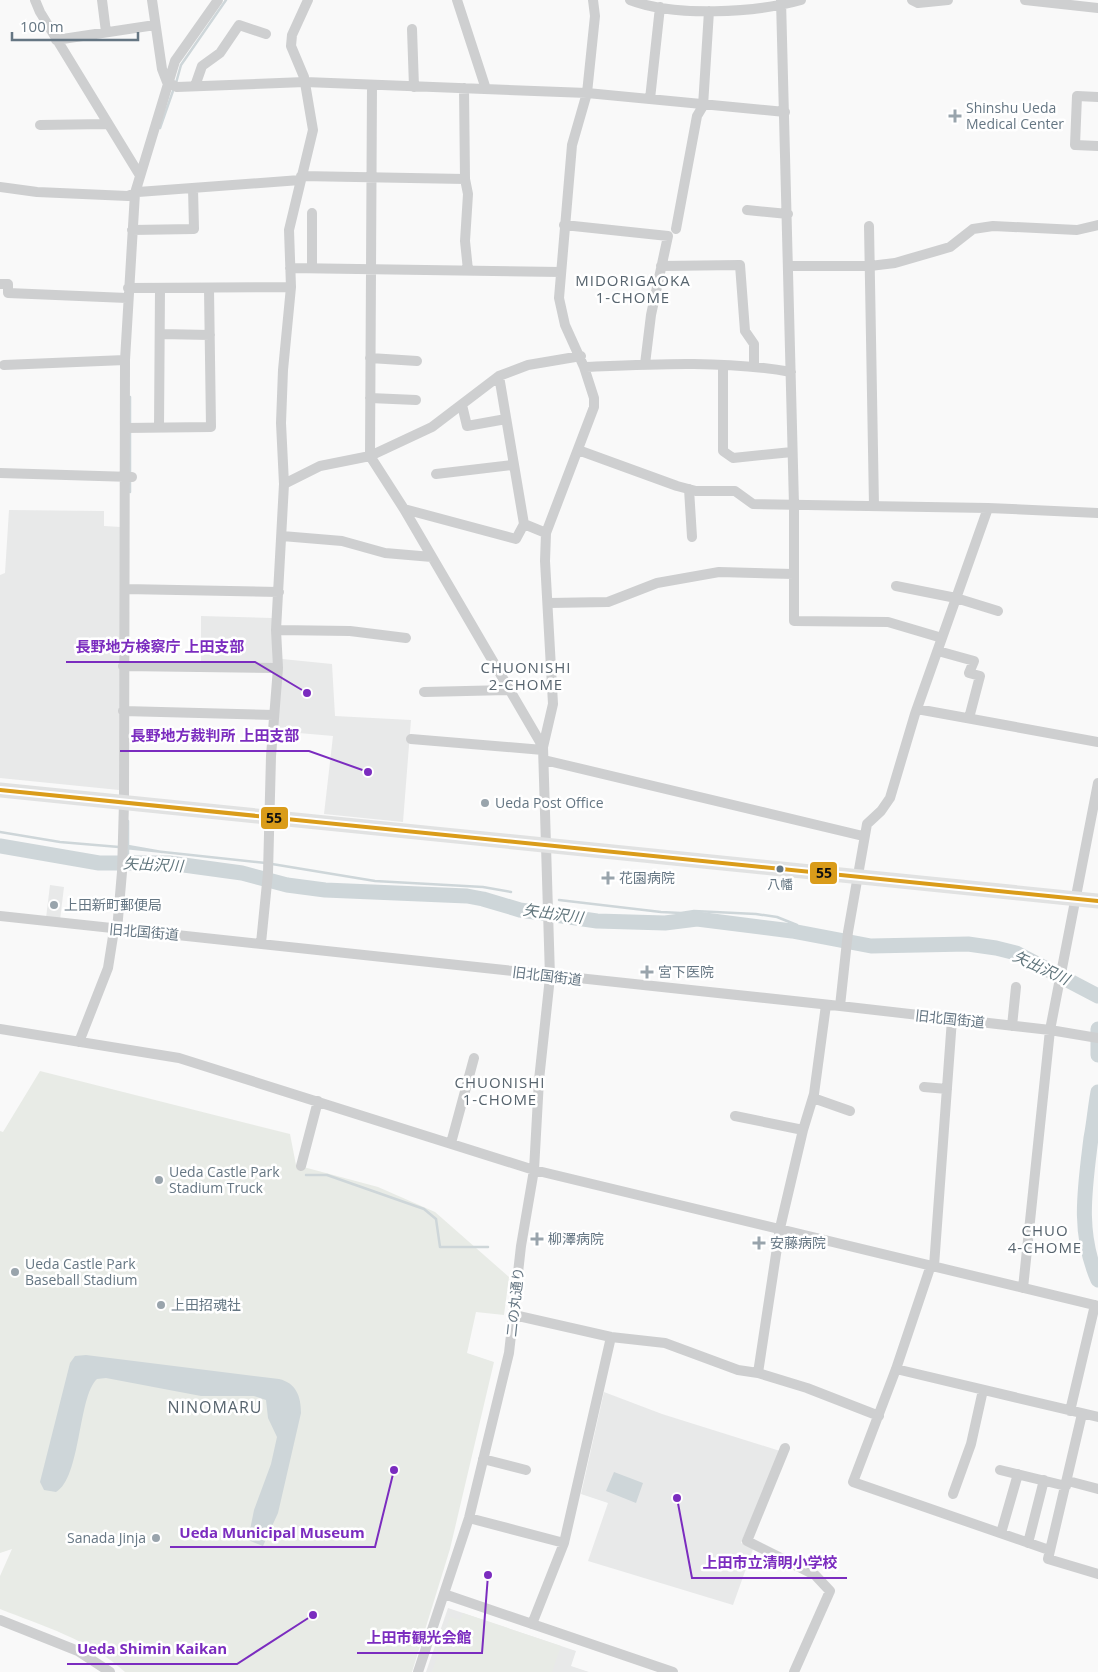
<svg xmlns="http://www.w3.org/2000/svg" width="1098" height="1672" font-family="'Open Sans','Noto Sans JP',sans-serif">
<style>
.built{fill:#e8e9e9}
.green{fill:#e8ebe6}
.water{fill:#ced6d9}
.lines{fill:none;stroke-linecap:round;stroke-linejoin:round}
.stream{stroke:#ced6d9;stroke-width:2.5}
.river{stroke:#ced6d9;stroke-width:15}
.minor{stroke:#cecfd0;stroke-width:10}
.highway{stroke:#e1e2e2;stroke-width:15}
.bus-1-casing{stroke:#fff;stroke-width:8}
.bus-1{stroke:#da9c1a;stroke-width:4}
.poi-dot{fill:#99a4ac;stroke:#fff;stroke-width:2}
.bus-dot{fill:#657683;stroke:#fff;stroke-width:2}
.labels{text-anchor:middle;stroke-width:5;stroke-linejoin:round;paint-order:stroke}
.bus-label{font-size:13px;fill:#657683;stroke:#fff}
.poi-label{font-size:14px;fill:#657683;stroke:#fff;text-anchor:start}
.street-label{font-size:14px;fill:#657683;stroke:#fff}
.neighbourhood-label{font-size:15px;letter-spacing:1px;fill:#57646e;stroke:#fff}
.water-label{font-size:15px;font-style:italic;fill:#60757c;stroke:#fff}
.quarter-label{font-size:16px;letter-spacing:1px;fill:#57646e;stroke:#fff}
.leader{fill:none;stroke:#7b2cbf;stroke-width:2}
.callout-dot{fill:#7b2cbf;stroke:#fff;stroke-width:2}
.callout-label{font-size:15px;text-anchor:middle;font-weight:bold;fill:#7b2cbf;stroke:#fff;stroke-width:5;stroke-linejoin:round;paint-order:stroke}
.line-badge{stroke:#fff;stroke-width:2}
.pale-badge-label{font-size:14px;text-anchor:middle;font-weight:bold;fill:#111}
</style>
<rect width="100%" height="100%" fill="#f9f9f9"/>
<path class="built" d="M 9,510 L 104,511 L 104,526 L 121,527 L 119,790 L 0,778 L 0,575 L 5,573 Z
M 201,616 L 272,618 L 273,665 L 201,663 Z
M 282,659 L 332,664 L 335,716 L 411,720 L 403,822 L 324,814 L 333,736 L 276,731 Z
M 50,885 L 64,887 L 60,920 L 46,918 Z
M 604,1392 L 662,1414 L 780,1451 L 741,1543 L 753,1549 L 733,1605 L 588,1561 L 608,1503 L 581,1494 Z
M 448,1608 L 576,1651 L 571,1666 L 589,1672 L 426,1672 Z"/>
<path class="green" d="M 40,1071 L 290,1134 L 296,1165 L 378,1187 L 435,1212 L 509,1277 L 504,1315 L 476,1312 L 467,1353 L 494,1362 L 450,1549 L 412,1672 L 125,1672 C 90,1640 43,1626 0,1609 L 0,1576 L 12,1549 L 0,1553 L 0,1131 L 3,1132 Z
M 463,1613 L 561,1646 L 552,1672 L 432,1672 L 450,1617 L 460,1620 Z"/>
<path class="water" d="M 86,1355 L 279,1379 C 296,1383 301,1396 301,1413 L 278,1513 L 263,1546 L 248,1540 L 254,1510 L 271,1464 L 277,1437 L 268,1418 L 266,1400 L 254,1396 L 201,1396 L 106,1378 L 97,1379 C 78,1396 81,1478 56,1492 L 44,1490 L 40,1482 L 70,1363 L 75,1356 Z
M 614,1472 L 643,1483 L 636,1503 L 606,1491 Z"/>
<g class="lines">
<path class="stream" d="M 176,83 L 181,65 L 226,0
M 160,128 L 174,88
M 130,424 L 130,397
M 130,474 L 130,430
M 130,492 L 130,480
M 128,821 L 128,864
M 0,832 L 60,842 L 119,847
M 128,846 L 162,852
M 126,848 L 266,863
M 272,864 L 375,881 L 483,887 L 511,892
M 559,900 L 661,912 L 681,913 L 694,911 L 756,914 L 777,917 L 797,925 L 801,933
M 306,1175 L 327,1175 L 424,1209 L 436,1219 L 440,1247 L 488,1247"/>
<path class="river" d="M 0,846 L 99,863 L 169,863 L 242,873 L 287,885 L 325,890 L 467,896 L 483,899 L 520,910 L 597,921 L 665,923 L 697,919 L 792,931 L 871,946 L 968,944 L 996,948 L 1016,953 L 1098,996
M 1098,1029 L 1098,1055
M 1098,1092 C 1095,1108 1094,1123 1091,1138 C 1085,1188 1077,1232 1098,1280"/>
<path class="minor" d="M 35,0 L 40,12 L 139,174
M 102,0 L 106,32
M 152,0 L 162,69 L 167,82 L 177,87 L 305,82 L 587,93 L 785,112
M 457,0 L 486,89
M 630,0 C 674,17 755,13 801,0
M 781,0 L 794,505 L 794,621 L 888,622 L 942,638
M 912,0 L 918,3 L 948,0
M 1025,0 L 1098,8
M 412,29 L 414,87
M 56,40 L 155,25
M 372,85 L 370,456 L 404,509 L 543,747
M 195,86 L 202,66 L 220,53 L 239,25 L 266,34
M 464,88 L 465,179 L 468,194 L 465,241 L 468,270
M 1098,97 L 1077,96 L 1075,145 L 1098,146
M 650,99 L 660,7
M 40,125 L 107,124
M 301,176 L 465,179
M 0,187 L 37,192 L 128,196 L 138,192 L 300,180
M 747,210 L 788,214
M 312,213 L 312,268
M 564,225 L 668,236 L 651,315 L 645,364
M 869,226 L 874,506
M 676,229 L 697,116 L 703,106 L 709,11
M 132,230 L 194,229 L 193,188
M 661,266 L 740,265 L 745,331 L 754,344 L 754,366
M 789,266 L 870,266 L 895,263 L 950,247 L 973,229 L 993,226 L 1077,230 L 1098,225
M 290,268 L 561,272
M 0,284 L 8,284 L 8,293 L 127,298
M 128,288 L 291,287
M 160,334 L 210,335
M 370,358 L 417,361
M 4,365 L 125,360
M 723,366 L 723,451 L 733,458 L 792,452
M 584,367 C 653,364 723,360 791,372
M 370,398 L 416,400
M 462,405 L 467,426 L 506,419
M 159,427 L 160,289
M 125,428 L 211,427 L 209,289
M 578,450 L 677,486 L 696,491 L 735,491 L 753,504 L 988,508 L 1098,513
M 0,473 L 132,477
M 436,474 L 512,465
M 284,484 L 320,466 L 370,456 L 432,427 L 499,376 L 528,365 L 581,356
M 689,489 L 692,537
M 404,509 L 516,539 L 524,524 L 499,376
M 524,524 L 546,533
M 282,536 L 342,541 L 385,553 L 432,557
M 896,586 L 956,598 L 998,611
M 125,589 L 279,592
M 549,603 L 608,602 L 657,583 L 719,572 L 794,574
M 276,630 L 350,631 L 406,638
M 938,651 L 974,661 L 969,673 L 980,676 L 969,718
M 123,666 L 278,668
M 424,692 L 508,690
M 917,709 L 1098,742
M 123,711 L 274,715
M 411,739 L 543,750
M 544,760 L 863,836
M 0,916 L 840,1006 L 1050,1030 L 1098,1038
M 117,930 L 122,872 L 124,803 L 125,360 L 135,193 L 175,61 L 218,0
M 261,943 L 268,873 L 271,756 L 278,668 L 276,630 L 284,484 L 281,423 L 283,370 L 291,287 L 289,230 L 313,130 L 304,77 L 291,46 L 292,35 L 308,0
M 840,1006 L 848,932 L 867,824 L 881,811 L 890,798 L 915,714 L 988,508
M 1012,1026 L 1016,987
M 0,1029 L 179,1058 L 534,1170 L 1098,1306
M 79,1042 L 108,968 L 114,930
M 924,1087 L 947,1089
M 813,1098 L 850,1111
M 735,1116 L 803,1130
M 451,1143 L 474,1058
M 301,1166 L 318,1101
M 931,1265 L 896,1369 L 853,1482 L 1049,1550
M 934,1266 L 952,1019
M 1023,1288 L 1050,1030 L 1098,783
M 514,1315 L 611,1337 L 665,1343 L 738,1370 L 758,1373 L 807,1388 L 879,1416
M 896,1369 L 1098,1417
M 758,1373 L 780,1228 L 803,1130 L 814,1094 L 826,1005
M 1070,1411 L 1095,1305
M 1082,1414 L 1048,1559 L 1098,1574
M 785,1448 L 747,1541 L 815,1575 L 830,1591 L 794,1672
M 483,1459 L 526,1470
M 1000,1470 L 1066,1486
M 1068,1481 L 1098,1489
M 953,1494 L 971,1444 L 983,1390
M 469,1518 L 564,1543
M 1001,1533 L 1018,1474
M 1028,1543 L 1044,1480
M 444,1594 L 673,1672
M 0,1620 L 78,1651 L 110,1672
M 532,1624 L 564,1543 L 611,1337
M 418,1672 L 469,1518 L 509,1353 L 521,1246 L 534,1170 L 539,1080 L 550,977 L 543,747 L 553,704 L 545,561 L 546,533 L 594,407 L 594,398 L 584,367 L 565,325 L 559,298 L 572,145 L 587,93 L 595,16 L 593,0"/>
<path class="highway" d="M 0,790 L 1098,901"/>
<g class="bus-1-casing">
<path id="bus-1" d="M 0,790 L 1098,901"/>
</g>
<use href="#bus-1" class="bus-1"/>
</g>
<g class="poi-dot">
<path d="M952.5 108.5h5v5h5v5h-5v5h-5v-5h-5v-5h5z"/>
<circle cx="485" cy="803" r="5"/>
<path d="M605.5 870.5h5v5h5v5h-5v5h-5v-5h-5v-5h5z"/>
<circle cx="54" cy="905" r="5"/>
<path d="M644.5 964.5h5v5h5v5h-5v5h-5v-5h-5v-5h5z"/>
<circle cx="159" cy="1180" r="5"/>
<path d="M534.5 1231.5h5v5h5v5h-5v5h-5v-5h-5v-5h5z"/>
<path d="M756.5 1235.5h5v5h5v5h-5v5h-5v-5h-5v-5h5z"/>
<circle cx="15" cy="1272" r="5"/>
<circle cx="161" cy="1305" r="5"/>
<circle cx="156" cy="1538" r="5"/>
</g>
<circle class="bus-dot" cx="780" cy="869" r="4.5"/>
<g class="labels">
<g class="bus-label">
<text x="780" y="889">八幡</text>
</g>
<g class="poi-label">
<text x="966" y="113">Shinshu Ueda<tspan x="966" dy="16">Medical Center</tspan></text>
<text x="495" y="808">Ueda Post Office</text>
<text x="619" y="883">花園病院</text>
<text x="64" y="910">上田新町郵便局</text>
<text x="658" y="977">宮下医院</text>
<text x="169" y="1177">Ueda Castle Park<tspan x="169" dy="16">Stadium Truck</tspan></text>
<text x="548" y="1244">柳澤病院</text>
<text x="770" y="1248">安藤病院</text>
<text x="25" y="1269">Ueda Castle Park<tspan x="25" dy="16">Baseball Stadium</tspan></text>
<text x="171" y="1310">上田招魂社</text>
<text x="146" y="1543" text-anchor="end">Sanada Jinja</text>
</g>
<g class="street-label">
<text transform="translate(144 932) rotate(5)" y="5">旧北国街道</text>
<text transform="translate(547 976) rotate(7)" y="5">旧北国街道</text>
<text transform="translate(950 1019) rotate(6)" y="5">旧北国街道</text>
<text transform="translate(515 1302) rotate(-84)" y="5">二の丸通り</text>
</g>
<g class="neighbourhood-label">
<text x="633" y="286">MIDORIGAOKA<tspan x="633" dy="17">1-CHOME</tspan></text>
<text x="526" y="673">CHUONISHI<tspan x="526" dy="17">2-CHOME</tspan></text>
<text x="500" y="1088">CHUONISHI<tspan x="500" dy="17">1-CHOME</tspan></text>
<text x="1045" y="1236">CHUO<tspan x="1045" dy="17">4-CHOME</tspan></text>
</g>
<g class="water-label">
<text transform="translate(153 865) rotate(3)" y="5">矢出沢川</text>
<text transform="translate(553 914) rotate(8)" y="5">矢出沢川</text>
<text transform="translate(1041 968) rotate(25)" y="5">矢出沢川</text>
</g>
<g class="quarter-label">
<text x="215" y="1413">NINOMARU</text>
</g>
</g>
<path class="leader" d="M307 693L255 662H66M368 772L309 751H120M394 1470L375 1547H170M677 1498L692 1578H847M488 1575L482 1653H357M313 1615L237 1664H67"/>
<g class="callout-dot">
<circle cx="307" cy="693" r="5"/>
<circle cx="368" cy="772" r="5"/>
<circle cx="394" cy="1470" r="5"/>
<circle cx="677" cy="1498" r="5"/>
<circle cx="488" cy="1575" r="5"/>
<circle cx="313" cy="1615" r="5"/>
</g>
<g class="callout-label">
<text x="160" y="652">長野地方検察庁 上田支部</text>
<text x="215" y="741">長野地方裁判所 上田支部</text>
<text x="272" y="1538">Ueda Municipal Museum</text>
<text x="770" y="1568">上田市立清明小学校</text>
<text x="419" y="1643">上田市観光会館</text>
<text x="152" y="1654">Ueda Shimin Kaikan</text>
</g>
<g class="line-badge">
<rect x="260" y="806" width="29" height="24" rx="5" fill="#da9c1a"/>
<rect x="809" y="861" width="29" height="24" rx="5" fill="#da9c1a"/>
</g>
<g class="pale-badge-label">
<text x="274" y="823">55</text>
<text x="824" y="878">55</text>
</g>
<path d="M12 32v8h126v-8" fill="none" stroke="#657683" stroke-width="2.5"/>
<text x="20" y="32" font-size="15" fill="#657683" stroke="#ffffff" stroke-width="4" paint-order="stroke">100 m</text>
</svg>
